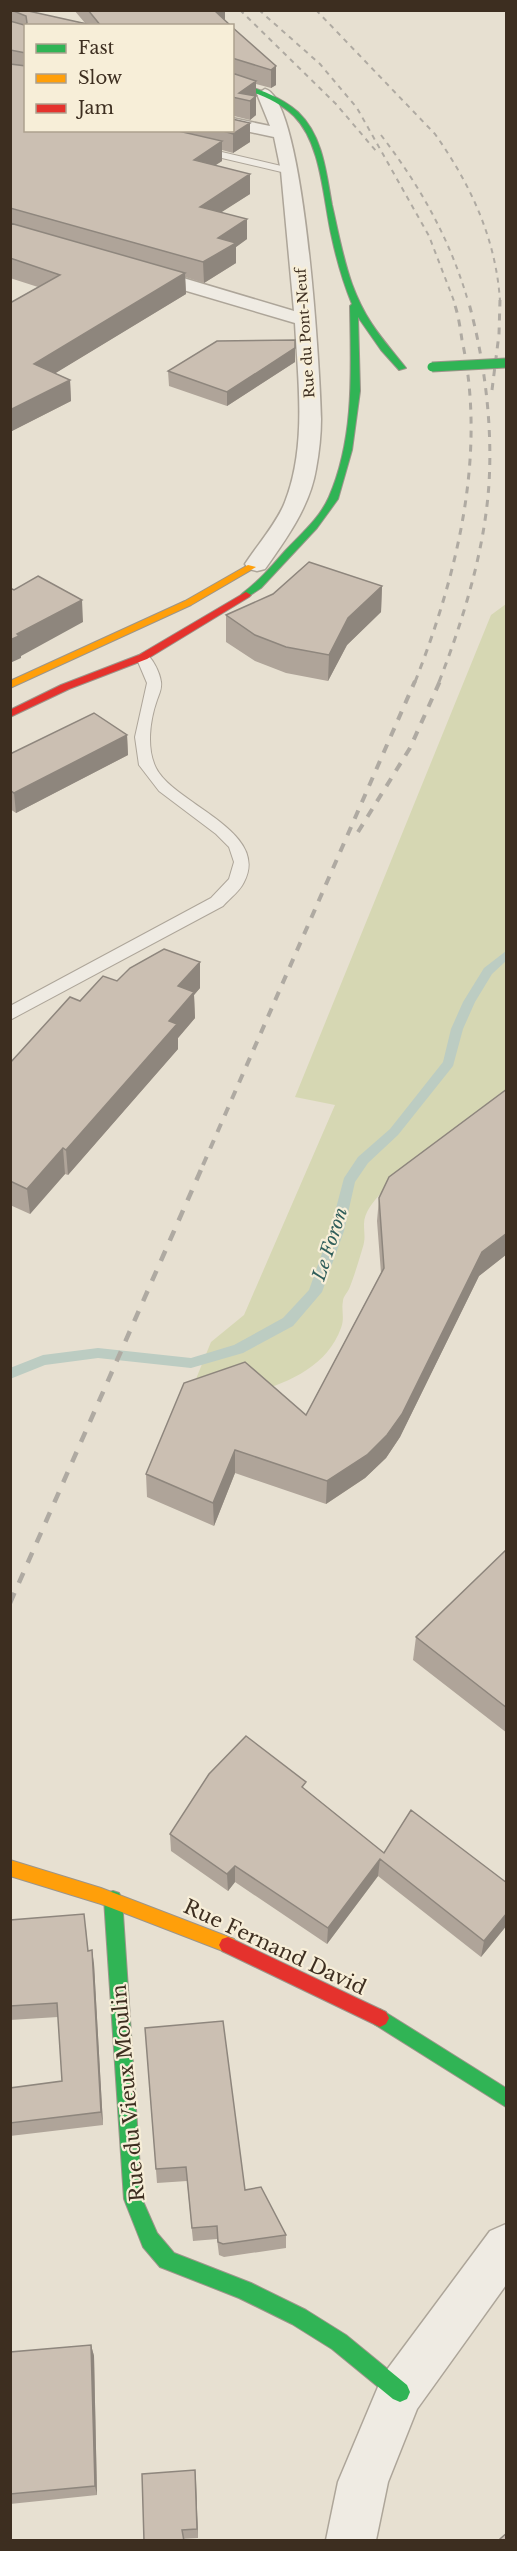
<svg xmlns="http://www.w3.org/2000/svg" width="517" height="2551" font-family="'Libre Baskerville',serif">
<style>
.green{fill:#d6d7b3}
.lines{fill:none;stroke-linecap:round;stroke-linejoin:round}
.stream{fill:#bcccc2;fill-rule:evenodd}
.lane-casing{stroke:#ada599;stroke-width:2}
.street-casing{stroke:#ada599;stroke-width:3}
.fast-casing{stroke:#9c958a;stroke-width:2}
.slow-casing{stroke:#9c958a;stroke-width:2}
.jam-casing{stroke:#9c958a;stroke-width:2}
.lane{fill:#efebe3;fill-rule:evenodd}
.street{fill:#efebe3;fill-rule:evenodd}
.fast{fill:#30b455;fill-rule:evenodd}
.slow{fill:#ff9f0a;fill-rule:evenodd}
.jam{fill:#e5322d;fill-rule:evenodd}
.rail-far3{stroke:#afaaa2;stroke-width:2;stroke-dasharray:5 5;stroke-linecap:butt}
.rail-far2{stroke:#afaaa2;stroke-width:3;stroke-dasharray:7 7;stroke-linecap:butt}
.rail-far1{stroke:#afaaa2;stroke-width:4;stroke-dasharray:9 9;stroke-linecap:butt}
.rail{stroke:#afaaa2;stroke-width:4.5;stroke-dasharray:11 11;stroke-linecap:butt}
.fast-bridge-casing{stroke:#9c958a;stroke-width:11;stroke-linecap:butt}
.fast-bridge{stroke:#30b455;stroke-width:9}
.wall{fill:#afa499}
.shaded-wall{fill:#8e867d}
.building{fill:#cbbfb2;stroke:#8e867d;stroke-width:1.5}
.labels{text-anchor:middle;stroke-width:4.5;stroke-linejoin:round;paint-order:stroke}
.far-street-label{font-size:14px;fill:#3d2e20;stroke:#f7eed8}
.water-label{font-size:18px;font-style:italic;fill:#2f5d5a;stroke:#f7eed8}
.near-street-label{font-size:20px;fill:#3d2e20;stroke:#f7eed8}
</style>
<rect width="100%" height="100%" fill="#e7e0d1"/>
<path class="green" d="M 506,604 L 506,1095 L 381,1193 C 374,1201 364,1212 364,1224 C 364,1236 366,1238 362,1250 C 358,1263 354,1277 349,1289 C 347,1293 343,1297 343,1301 C 341,1310 345,1318 341,1328 C 319,1388 238,1396 185,1406 L 211,1342 L 244,1315 L 335,1105 L 295,1097 L 491,615 Z"/>
<g class="lines">
<path class="stream" d="M 506,951 L 506,961 L 492,974 L 475,1002 L 463,1029 L 453,1066 L 398,1135 L 368,1163 L 355,1182 L 344,1231 L 322,1292 L 293,1326 L 243,1353 L 191,1368 L 98,1358 L 45,1365 L 10,1379 L 10,1368 L 43,1355 L 98,1348 L 191,1358 L 234,1345 L 283,1318 L 309,1290 L 330,1231 L 344,1178 L 358,1157 L 390,1129 L 443,1062 L 451,1029 L 463,1002 L 484,968 Z"/>
<g class="lane-casing">
<path id="lane" d="M 196,146 L 294,169 L 295,171 L 290,174 L 192,151 L 191,149 Z
M 143,653 C 152,655 160,673 161,682 C 162,689 159,694 157,700 C 150,720 146,748 156,768 C 174,804 271,831 244,882 C 240,891 230,898 223,906 L 10,1020 L 10,1006 L 211,898 L 229,879 L 234,862 L 229,847 L 216,834 L 159,791 L 139,765 L 135,737 L 147,683 L 136,657 Z"/>
</g>
<g class="street-casing">
<path id="street" d="M 265,89 C 305,99 320,374 321,419 C 321,435 319,453 316,469 C 310,506 287,538 265,569 L 257,571 L 249,569 L 245,564 C 258,544 277,523 285,502 C 307,446 298,381 295,323 L 136,276 L 133,272 L 136,268 L 143,266 L 294,311 L 281,171 L 274,137 L 232,128 L 232,118 L 270,126 L 257,94 Z
M 506,2224 L 506,2285 L 417,2409 L 388,2482 L 376,2540 L 326,2540 L 338,2482 L 383,2375 L 490,2231 Z"/>
</g>
<g class="fast-casing">
<path id="fast" d="M 232,81 C 255,88 280,96 298,112 C 323,136 326,172 332,205 C 338,231 343,259 352,284 C 366,322 382,338 406,368 L 399,370 L 381,350 L 358,317 L 360,391 L 352,450 L 338,499 L 317,528 L 261,588 L 246,598 L 241,595 L 243,593 C 259,581 272,566 285,551 C 300,535 320,518 329,497 C 355,437 351,370 350,306 L 352,304 C 343,282 337,261 332,238 C 323,200 322,144 294,116 C 277,100 254,92 232,85 Z
M 113,1891 L 119,1893 L 122,1899 L 142,2199 L 157,2233 L 174,2253 L 251,2283 L 306,2310 L 346,2335 L 407,2385 L 410,2392 L 407,2399 L 400,2402 L 393,2399 L 332,2349 L 292,2324 L 239,2298 L 160,2267 L 143,2247 L 124,2199 L 104,1899 L 107,1893 Z
M 380,2009 L 506,2088 L 506,2107 L 374,2024 L 371,2018 L 374,2012 Z"/>
</g>
<g class="slow-casing">
<path id="slow" d="M 248,565 L 256,567 L 191,605 L 10,688 L 10,681 L 185,601 Z
M 10,1860 L 101,1888 L 234,1939 L 237,1945 L 234,1951 L 228,1953 L 101,1904 L 10,1876 Z"/>
</g>
<g class="jam-casing">
<path id="jam" d="M 246,592 L 251,595 L 249,597 L 147,659 L 69,689 L 10,717 L 10,710 L 61,685 L 139,655 Z
M 228,1937 L 386,2012 L 389,2018 L 386,2024 L 380,2027 L 374,2024 L 222,1951 L 219,1945 L 222,1939 Z"/>
</g>
<use href="#lane" class="lane"/>
<use href="#street" class="street"/>
<use href="#fast" class="fast"/>
<use href="#slow" class="slow"/>
<use href="#jam" class="jam"/>
<path class="rail-far3" d="M 240,10 L 336,104 L 376,151
M 259,10 L 320,64 L 357,108 L 429,236 L 454,301
M 316,10 L 435,134 C 471,185 496,239 500,301
M 381,135 C 420,186 450,239 468,301"/>
<path class="rail-far2" d="M 492,390 L 499,334 L 500,300
M 415,682 C 457,575 487,455 462,340 C 460,327 458,312 453,300
M 439,682 C 462,623 482,559 488,496 C 494,433 485,360 468,300"/>
<path class="rail-far1" d="M 358,832 L 410,748 L 440,681
M 203,1165 L 415,681"/>
<path class="rail" d="M 10,1603 L 204,1163"/>
<g class="fast-bridge-casing">
<path id="fast-bridge" d="M 432,367 L 506,363"/>
</g>
<use href="#fast-bridge" class="fast-bridge"/>
</g>
<path class="wall" d="M 10,10 L 85,23 L 74,10 L 225,10 L 225,20 L 231,26 L 26,26 L 26,130 L 232,130 L 232,27 L 276,66 L 276,85 L 271,88 L 256,84 L 256,115 L 250,120 L 234,116 L 234,119 L 250,123 L 250,142 L 233,153 L 222,150 L 222,161 L 215,165 L 250,194 L 221,212 L 247,239 L 236,247 L 236,263 L 204,283 L 185,277 L 186,294 L 55,373 L 70,380 L 71,401 L 10,432 L 10,303 L 38,287 L 10,278 Z
M 295,362 L 227,406 L 169,386 L 168,371 Z
M 382,586 L 381,612 L 347,645 L 328,681 L 286,673 L 255,661 L 226,642 L 226,615 Z
M 127,735 L 128,755 L 16,813 L 10,809 L 10,754 Z
M 200,962 L 200,988 L 194,995 L 195,1018 L 178,1038 L 178,1049 L 68,1175 L 65,1174 L 30,1214 L 10,1205 L 10,1063 L 80,1001 L 117,981 Z
M 507,1089 L 507,1254 L 479,1276 L 400,1437 L 386,1458 L 365,1478 L 326,1504 L 235,1473 L 214,1526 L 147,1497 L 146,1474 L 306,1415 L 381,1273 L 377,1221 L 379,1198 Z
M 507,1549 L 507,1733 L 413,1660 L 416,1637 Z
M 306,1790 L 384,1853 L 507,1883 L 507,1925 L 481,1957 L 378,1876 L 327,1944 L 235,1882 L 228,1891 L 171,1851 L 170,1834 Z
M 10,1920 L 86,1929 L 88,1951 L 94,1964 L 103,2125 L 10,2136 L 10,2088 L 62,2081 L 58,2017 L 10,2020 Z
M 145,2028 L 245,2190 L 286,2235 L 286,2248 L 224,2257 L 219,2255 L 217,2239 L 193,2241 L 187,2181 L 157,2183 Z
M 91,2345 L 94,2356 L 97,2495 L 10,2504 L 10,2352 Z
M 195,2470 L 198,2538 L 144,2541 Z"/>
<path class="shaded-wall" d="M 225,10 L 225,26 L 215,11 Z
M 276,66 L 276,85 L 271,88 L 271,70 Z
M 256,81 L 256,115 L 250,120 L 250,101 L 239,93 Z
M 250,123 L 250,142 L 233,153 L 233,134 Z
M 222,141 L 222,161 L 195,179 L 194,160 Z
M 250,174 L 250,194 L 200,226 L 200,207 Z
M 247,219 L 247,239 L 236,247 L 236,263 L 204,283 L 203,262 L 218,238 Z
M 185,273 L 186,294 L 36,385 L 34,364 Z
M 295,348 L 295,362 L 227,406 L 227,392 Z
M 70,380 L 71,401 L 10,432 L 10,410 Z
M 382,586 L 381,612 L 347,645 L 328,681 L 329,655 L 348,618 Z
M 82,600 L 83,622 L 21,656 L 21,658 L 10,663 L 10,640 L 17,634 Z
M 127,735 L 128,755 L 16,813 L 14,793 Z
M 200,962 L 200,988 L 194,995 L 195,1018 L 178,1038 L 178,1049 L 68,1175 L 66,1150 L 169,1021 L 178,986 Z
M 63,1148 L 65,1174 L 30,1214 L 27,1189 Z
M 507,1233 L 507,1254 L 479,1276 L 400,1437 L 386,1458 L 365,1478 L 326,1504 L 327,1481 L 482,1252 Z
M 235,1450 L 235,1473 L 214,1526 L 213,1503 Z
M 380,1859 L 378,1876 L 327,1944 L 328,1928 Z
M 235,1866 L 235,1882 L 228,1891 L 227,1874 Z
M 507,1913 L 507,1925 L 481,1957 L 484,1941 Z
M 92,1950 L 94,1964 L 103,2125 L 101,2112 Z
M 91,2345 L 94,2356 L 97,2495 L 95,2486 Z
M 195,2470 L 196,2480 L 198,2538 L 197,2529 Z"/>
<path class="building" d="M 11,10 L 24,10 L 96,26 L 26,26 L 26,53 L 10,50 L 10,21 L 24,25 L 27,23 L 26,16 Z
M 88,10 L 217,10 L 215,11 L 231,26 L 101,26 Z
M 232,27 L 276,66 L 271,70 L 232,58 Z
M 10,64 L 26,66 L 26,130 L 174,130 L 222,141 L 194,160 L 250,174 L 200,207 L 247,219 L 218,238 L 236,243 L 203,262 L 10,208 Z
M 232,73 L 256,81 L 239,93 L 256,96 L 250,101 L 232,97 Z
M 232,119 L 250,123 L 233,134 L 220,130 L 232,130 Z
M 10,223 L 185,273 L 34,364 L 70,380 L 10,410 L 10,303 L 60,275 L 10,258 Z
M 295,340 L 295,348 L 227,392 L 168,371 L 217,341 Z
M 309,562 L 382,586 L 348,618 L 329,655 L 286,647 L 255,635 L 226,615 L 273,594 Z
M 38,576 L 82,600 L 17,634 L 19,636 L 10,640 L 10,588 L 14,590 Z
M 94,713 L 127,735 L 14,793 L 10,790 L 10,754 Z
M 164,949 L 200,962 L 178,986 L 194,992 L 169,1021 L 177,1024 L 66,1150 L 63,1148 L 27,1189 L 10,1181 L 10,1063 L 70,997 L 80,1001 L 103,976 L 117,981 L 130,968 Z
M 507,1089 L 507,1233 L 482,1252 L 402,1414 L 387,1435 L 367,1455 L 327,1481 L 235,1450 L 213,1503 L 146,1474 L 184,1383 L 245,1362 L 306,1415 L 384,1268 L 379,1198 L 389,1177 Z
M 507,1549 L 507,1708 L 416,1637 Z
M 246,1736 L 306,1782 L 302,1787 L 384,1853 L 411,1810 L 507,1883 L 507,1913 L 484,1941 L 380,1859 L 328,1928 L 235,1866 L 227,1874 L 170,1834 L 209,1774 Z
M 84,1914 L 88,1951 L 92,1950 L 101,2112 L 10,2123 L 10,2088 L 62,2081 L 57,2003 L 10,2006 L 10,1920 Z
M 223,2021 L 245,2190 L 261,2187 L 286,2235 L 223,2244 L 218,2242 L 217,2226 L 192,2228 L 186,2167 L 156,2169 L 145,2028 Z
M 91,2345 L 95,2486 L 10,2494 L 10,2352 Z
M 195,2470 L 197,2529 L 182,2530 L 184,2541 L 144,2541 L 142,2474 Z
M 507,2533 L 507,2541 L 501,2541 L 500,2539 Z"/>
<g class="labels">
<g class="far-street-label">
<text transform="translate(305 333) rotate(-94)" y="5">Rue du Pont-Neuf</text>
</g>
<g class="water-label">
<text transform="translate(330 1244) rotate(-72)" y="6">Le Foron</text>
</g>
<g class="near-street-label">
<text transform="translate(275 1947) rotate(25)" y="7">Rue Fernand David</text>
<text transform="translate(128 2093) rotate(-95)" y="7">Rue du Vieux Moulin</text>
</g>
</g>
<rect width="517" height="2551" fill="none" stroke="#3d2e20" stroke-width="24"/>
<rect x="24" y="24" width="210" height="108" fill="#f7eed8" stroke="#ada18e" stroke-width="1.5"/>
<rect x="36" y="44" width="30" height="9" fill="#30b455" stroke="#ada18e" stroke-width="1.5"/>
<text x="78" y="54" font-size="18" fill="#3d2e20">Fast</text>
<rect x="36" y="74" width="30" height="9" fill="#ff9f0a" stroke="#ada18e" stroke-width="1.5"/>
<text x="78" y="84" font-size="18" fill="#3d2e20">Slow</text>
<rect x="36" y="104" width="30" height="9" fill="#e5322d" stroke="#ada18e" stroke-width="1.5"/>
<text x="78" y="114" font-size="18" fill="#3d2e20">Jam</text>
</svg>
